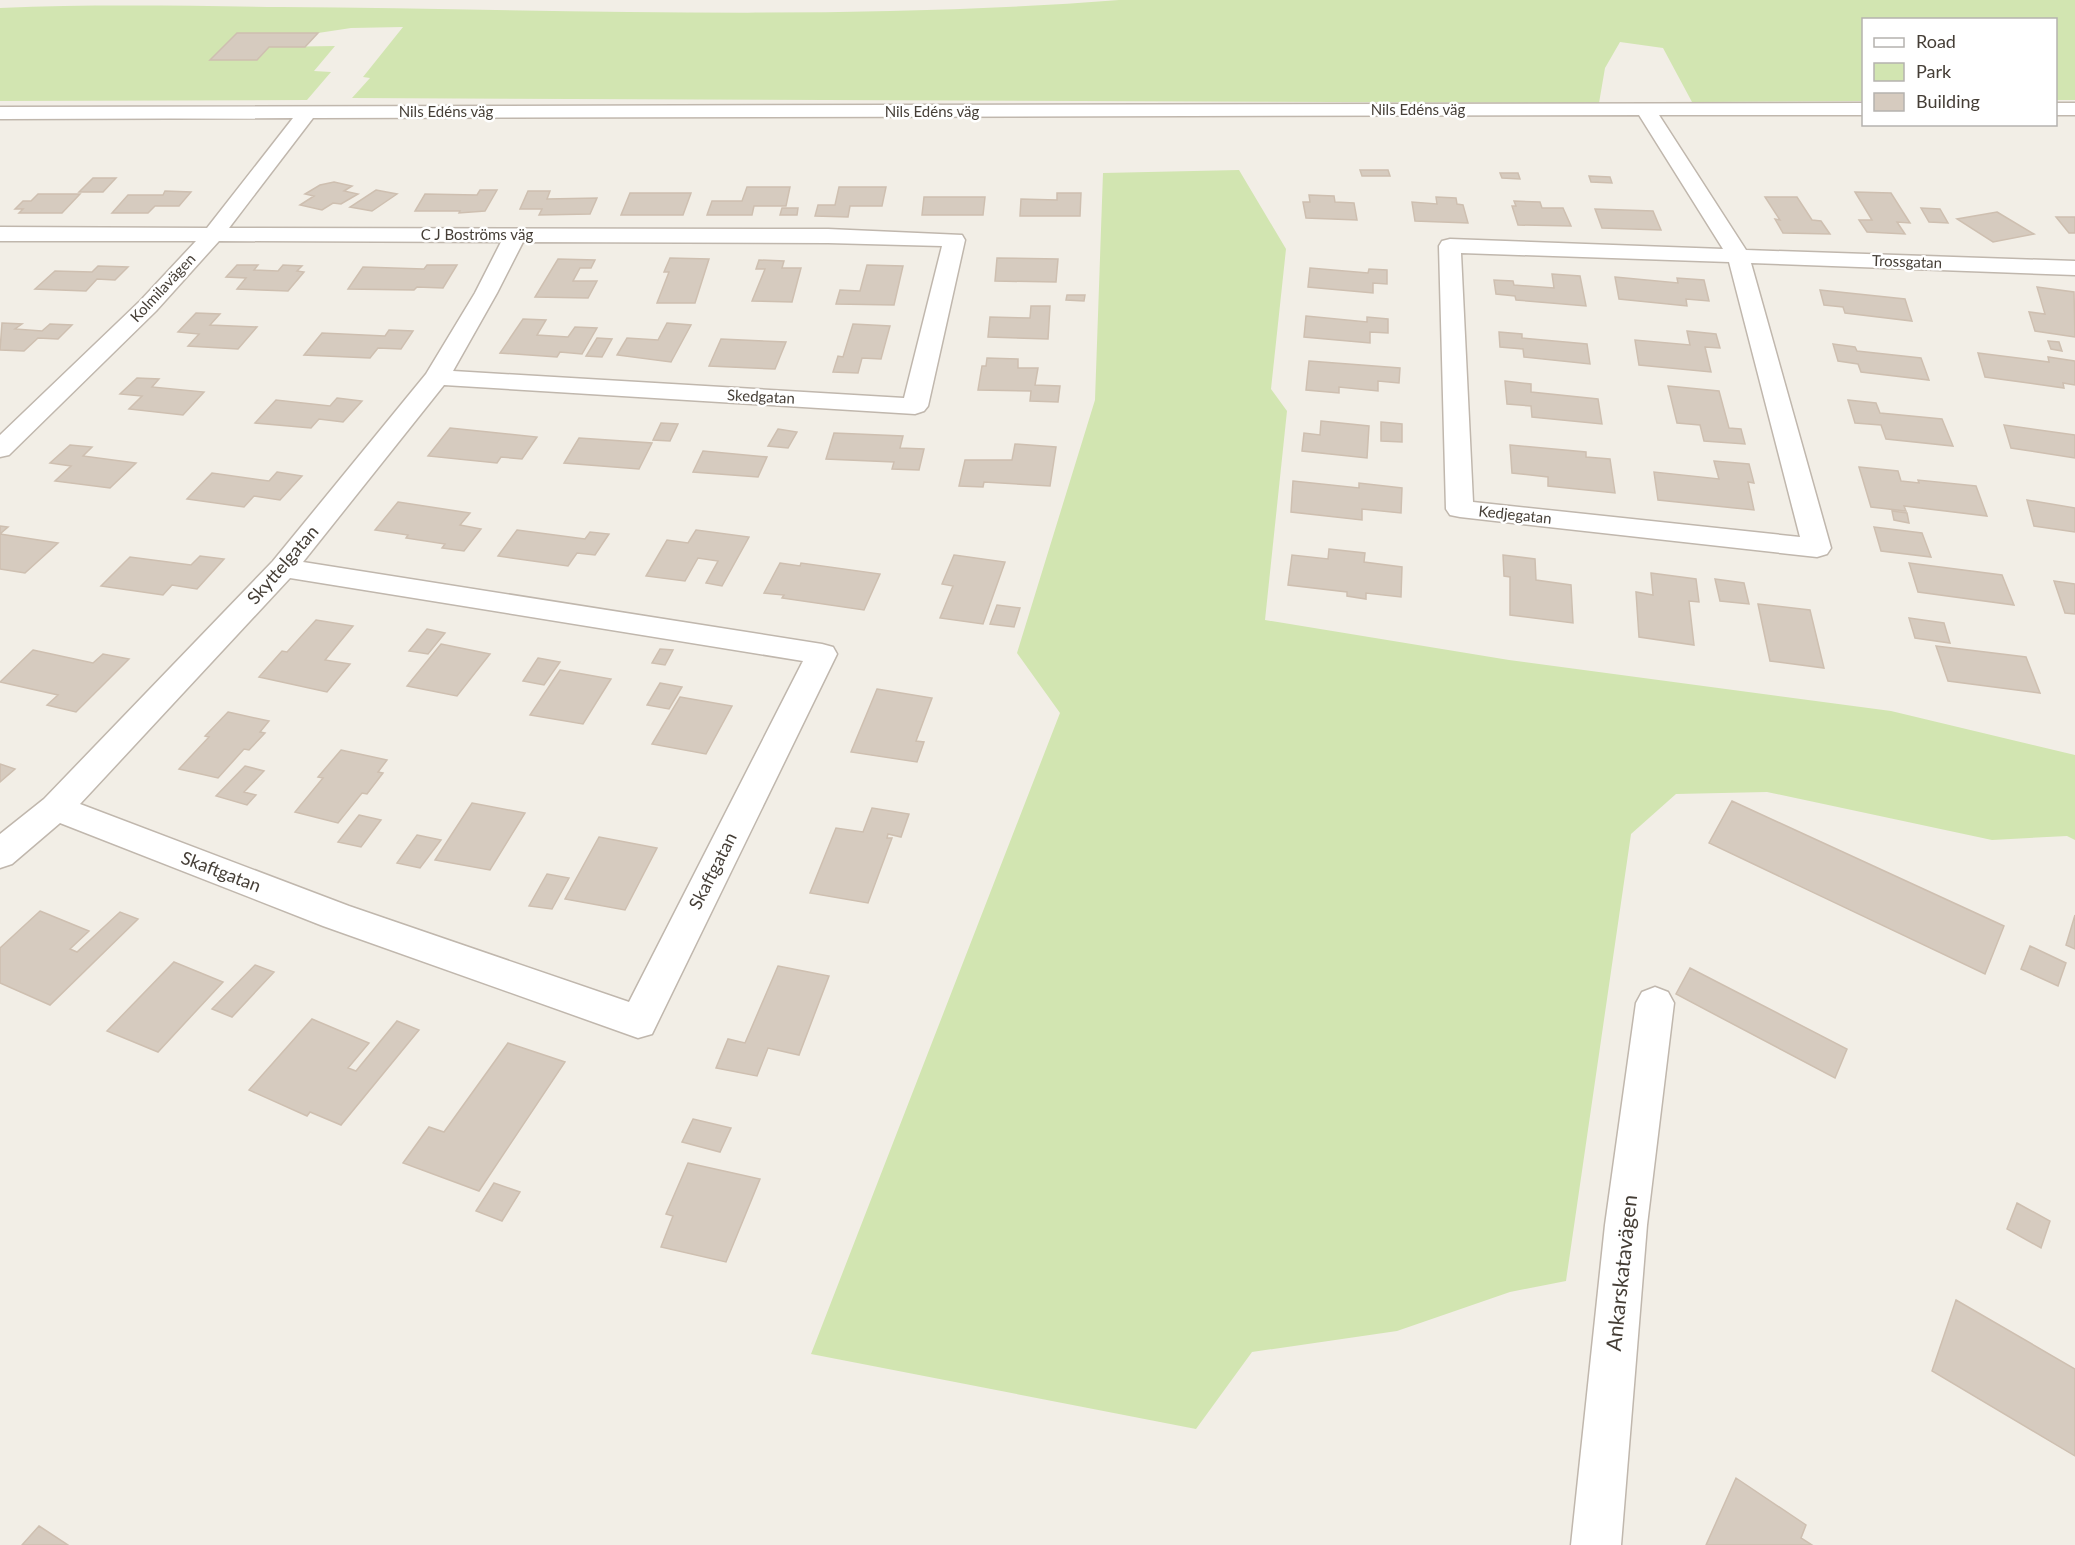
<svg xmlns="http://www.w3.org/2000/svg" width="2075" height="1545" font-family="Lato,sans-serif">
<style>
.green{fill:#d2e5b1}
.building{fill:#d6cbbf;stroke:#cebfb0;stroke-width:1.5}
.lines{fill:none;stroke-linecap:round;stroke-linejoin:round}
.minor-casing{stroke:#c0b7ad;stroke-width:3}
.minor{fill:#fff;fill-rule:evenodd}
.labels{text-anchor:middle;stroke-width:5;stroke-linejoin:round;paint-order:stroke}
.far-street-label{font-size:15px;fill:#453e36;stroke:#fff}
.street-label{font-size:18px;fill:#453e36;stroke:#fff}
.near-street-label{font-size:21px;fill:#453e36;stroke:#fff}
</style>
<rect width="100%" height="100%" fill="#f2eee6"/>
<path class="green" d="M 1119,0 L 2075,0 L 2075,100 L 2056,100 L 2056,20 L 1864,20 L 1863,101 L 1692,102 L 1663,48 L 1620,42 L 1605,68 L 1599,103 L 352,98 L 370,78 L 363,77 L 403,27 L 351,28 L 318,33 L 237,33 L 211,60 L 257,60 L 269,47 L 335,46 L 314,71 L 331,72 L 307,100 L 0,101 L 0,8 C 94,4 188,6 281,7 C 561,9 840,22 1119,0 Z
M 1239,170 L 1286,249 L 1271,389 L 1287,411 L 1265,620 L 1509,660 L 1891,711 L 2075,755 L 2075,840 L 2067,836 L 1992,840 L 1767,792 L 1676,794 L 1631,834 L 1566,1281 L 1510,1292 L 1397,1331 L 1252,1352 L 1196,1429 L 811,1354 L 1060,713 L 1017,653 L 1095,400 L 1103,173 Z"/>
<path class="building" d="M 237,33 L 318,33 L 305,47 L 269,47 L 257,60 L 210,60 Z
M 1360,170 L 1388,170 L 1390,176 L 1362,176 Z
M 1500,173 L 1518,173 L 1520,179 L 1502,178 Z
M 1589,176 L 1610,177 L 1612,183 L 1591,182 Z
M 93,178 L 116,178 L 103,192 L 79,192 Z
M 334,182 L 352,186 L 344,191 L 358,194 L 341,204 L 333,203 L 322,210 L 300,205 L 314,196 L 305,194 L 320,185 Z
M 747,187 L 790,187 L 786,206 L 754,206 L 752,215 L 707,215 L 712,201 L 742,201 Z
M 839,187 L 886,187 L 882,206 L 850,206 L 848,217 L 815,216 L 818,205 L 835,205 Z
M 376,190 L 397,194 L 372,211 L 350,207 Z
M 480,190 L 497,190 L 485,211 L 459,213 L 460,211 L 415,211 L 425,194 L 477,195 Z
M 165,191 L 191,192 L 179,206 L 155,206 L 148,213 L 112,213 L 128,195 L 163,195 Z
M 528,191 L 550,191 L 547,199 L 597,198 L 590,214 L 539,215 L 542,209 L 520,209 Z
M 1855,192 L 1891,193 L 1910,223 L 1897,222 L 1905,234 L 1867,232 L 1859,220 L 1872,220 Z
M 630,193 L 691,193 L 683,215 L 621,215 Z
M 1057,193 L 1081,193 L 1080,216 L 1020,216 L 1021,199 L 1057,200 Z
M 38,194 L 80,194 L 62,213 L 19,213 L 23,209 L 15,209 L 23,201 L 31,201 Z
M 1309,195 L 1334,196 L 1335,202 L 1354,203 L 1357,220 L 1306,218 L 1303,202 L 1310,202 Z
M 924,197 L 985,197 L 983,215 L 922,215 Z
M 1436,197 L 1456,198 L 1457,204 L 1463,205 L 1468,223 L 1415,221 L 1412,202 L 1437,204 Z
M 1765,197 L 1797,197 L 1812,220 L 1821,221 L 1830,234 L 1783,233 L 1775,219 L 1780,220 Z
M 1514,201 L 1540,202 L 1542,208 L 1563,208 L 1571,226 L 1518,225 L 1512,206 L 1516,206 Z
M 782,208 L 798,208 L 797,215 L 780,215 Z
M 1921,208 L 1940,209 L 1948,223 L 1929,222 Z
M 1595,209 L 1653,211 L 1661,230 L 1602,228 Z
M 1997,212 L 2034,234 L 1993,242 L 1957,219 Z
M 2056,217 L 2075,217 L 2075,233 L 2069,233 Z
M 670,258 L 709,259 L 695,303 L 657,303 L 669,272 L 664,272 Z
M 997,258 L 1058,259 L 1056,282 L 995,281 Z
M 558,259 L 595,260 L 591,268 L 580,268 L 573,281 L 597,281 L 588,298 L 535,297 Z
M 759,260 L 784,261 L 782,268 L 801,268 L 792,302 L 752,301 L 765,269 L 756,269 Z
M 237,265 L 258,265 L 254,270 L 278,271 L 283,265 L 302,266 L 297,271 L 304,272 L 288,291 L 237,289 L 246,278 L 226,277 Z
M 427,265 L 457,265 L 443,288 L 417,287 L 414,290 L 348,289 L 363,267 L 424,269 Z
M 867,265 L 903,266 L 894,305 L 836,304 L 840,290 L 860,291 Z
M 98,266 L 128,267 L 115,280 L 97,279 L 86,291 L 35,289 L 55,271 L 92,272 Z
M 1310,268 L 1368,273 L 1369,269 L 1387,270 L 1387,284 L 1373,283 L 1373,293 L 1308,287 Z
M 1552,274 L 1580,276 L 1586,306 L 1516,300 L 1515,296 L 1496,294 L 1494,280 L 1513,281 L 1514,285 L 1554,288 Z
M 1615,277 L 1678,283 L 1677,278 L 1704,280 L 1709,301 L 1686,299 L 1687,306 L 1619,299 Z
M 2037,287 L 2074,292 L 2075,337 L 2035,331 L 2029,312 L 2045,314 Z
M 1820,290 L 1905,299 L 1912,321 L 1845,313 L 1843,307 L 1824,305 Z
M 1067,295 L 1085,295 L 1084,301 L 1066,300 Z
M 1031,306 L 1050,306 L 1048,339 L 988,337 L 990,317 L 1030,318 Z
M 196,313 L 220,314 L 210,325 L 257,327 L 238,349 L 188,346 L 199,334 L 178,332 Z
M 1306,316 L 1367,322 L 1367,317 L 1388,319 L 1388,333 L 1370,332 L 1370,343 L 1304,337 Z
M 523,319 L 546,320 L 537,335 L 568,337 L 575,327 L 597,328 L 582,354 L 560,352 L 557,357 L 500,353 Z
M 2,323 L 22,324 L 15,329 L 42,331 L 50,324 L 72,325 L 58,339 L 38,338 L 24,351 L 0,350 Z
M 667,323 L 691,325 L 671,362 L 617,355 L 627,338 L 658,340 Z
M 853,324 L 890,326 L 881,359 L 862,358 L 858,373 L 833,372 L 838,356 L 843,357 Z
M 389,330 L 413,331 L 401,349 L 378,348 L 370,358 L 304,355 L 322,333 L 385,336 Z
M 1687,331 L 1716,334 L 1720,348 L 1705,347 L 1711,372 L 1639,365 L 1635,340 L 1690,345 Z
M 1499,332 L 1522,334 L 1522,338 L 1587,344 L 1590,364 L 1524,357 L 1523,349 L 1500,347 Z
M 597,338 L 612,339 L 602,357 L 586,356 Z
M 721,339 L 786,342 L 775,369 L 709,366 Z
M 2048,341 L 2059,342 L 2062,351 L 2051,349 Z
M 1833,344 L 1855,347 L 1857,351 L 1921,358 L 1929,380 L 1861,372 L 1858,364 L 1838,361 Z
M 1978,353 L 2049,362 L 2048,357 L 2075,361 L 2075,385 L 2063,383 L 2064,388 L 1985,377 Z
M 987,358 L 1018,359 L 1018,368 L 1038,368 L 1035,385 L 1060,386 L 1058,402 L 1030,401 L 1031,391 L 978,390 L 982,366 L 986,366 Z
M 1309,361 L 1400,368 L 1399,383 L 1378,381 L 1378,391 L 1339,387 L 1339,393 L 1306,390 Z
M 137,378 L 159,379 L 152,387 L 204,392 L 183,415 L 129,409 L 142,396 L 120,394 Z
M 1505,381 L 1531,384 L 1531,392 L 1598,399 L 1602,424 L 1532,417 L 1531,406 L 1507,404 Z
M 1668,386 L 1719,391 L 1729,428 L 1741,429 L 1745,444 L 1704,441 L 1700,425 L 1677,423 Z
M 337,398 L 362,401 L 343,422 L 319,419 L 311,428 L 255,423 L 276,400 L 330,406 Z
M 1848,400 L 1876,403 L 1880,413 L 1942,419 L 1953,446 L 1886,439 L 1881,425 L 1855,423 Z
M 1321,421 L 1369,426 L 1367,458 L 1302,451 L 1304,433 L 1320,435 Z
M 1381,422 L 1402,424 L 1402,442 L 1381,441 Z
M 661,423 L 678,424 L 670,441 L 653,440 Z
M 2004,425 L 2075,435 L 2075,458 L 2011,448 Z
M 450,428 L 537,437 L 522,459 L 501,457 L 497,463 L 428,456 Z
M 778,429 L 797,432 L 788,448 L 768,446 Z
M 834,433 L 903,436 L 900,448 L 924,449 L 919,470 L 892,469 L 894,462 L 826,459 Z
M 579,438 L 652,443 L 639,469 L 564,463 Z
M 1015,444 L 1056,447 L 1050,486 L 984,482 L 983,487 L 959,486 L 965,460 L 1012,460 Z
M 70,445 L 92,447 L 83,456 L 136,463 L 110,488 L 55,481 L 71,466 L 50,463 Z
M 1510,445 L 1586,452 L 1586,457 L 1610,459 L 1615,493 L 1548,486 L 1548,477 L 1512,473 Z
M 703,451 L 767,457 L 758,477 L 693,472 Z
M 1714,461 L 1749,464 L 1754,483 L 1748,482 L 1754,510 L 1658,500 L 1654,472 L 1719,479 Z
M 1859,467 L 1898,471 L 1901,481 L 1919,483 L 1918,480 L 1976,486 L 1987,516 L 1904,506 L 1906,511 L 1871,507 Z
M 277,472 L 302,476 L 280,500 L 254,496 L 244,507 L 187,499 L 212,473 L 269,481 Z
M 1293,481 L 1359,488 L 1359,483 L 1402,488 L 1401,513 L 1362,509 L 1362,520 L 1291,512 Z
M 2027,500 L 2075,508 L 2075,532 L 2034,526 Z
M 398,502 L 470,513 L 460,525 L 481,529 L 464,551 L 442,548 L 445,544 L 406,538 L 408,535 L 375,530 Z
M 1892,511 L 1907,513 L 1909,523 L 1894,520 Z
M 0,526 L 8,527 L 0,534 L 58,543 L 25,573 L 0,569 Z
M 1874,527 L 1922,533 L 1931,557 L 1881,551 Z
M 517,530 L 585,539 L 590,532 L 609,534 L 595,555 L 577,553 L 568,566 L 498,556 Z
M 696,530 L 749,537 L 722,586 L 706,583 L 718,561 L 698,558 L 685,581 L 646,576 L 667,540 L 688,543 Z
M 1329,549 L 1365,553 L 1364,562 L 1402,567 L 1401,597 L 1366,593 L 1366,599 L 1347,596 L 1347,592 L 1288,585 L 1292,555 L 1328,559 Z
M 954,555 L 1005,562 L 983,624 L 940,618 L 953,586 L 942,584 Z
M 1503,555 L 1535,559 L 1536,580 L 1571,585 L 1573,623 L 1510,615 L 1510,577 L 1504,576 Z
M 200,556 L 224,559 L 197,589 L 172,585 L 163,595 L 101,586 L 130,557 L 191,565 Z
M 780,563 L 800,566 L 801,563 L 880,574 L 864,610 L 782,598 L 784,595 L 764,593 Z
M 1909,563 L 2002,575 L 2014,605 L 1918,592 Z
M 1651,573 L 1696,579 L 1699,602 L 1689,601 L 1694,645 L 1639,637 L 1636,592 L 1653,595 Z
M 1715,579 L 1744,583 L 1749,604 L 1720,601 Z
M 2054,581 L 2075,584 L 2075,614 L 2065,613 Z
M 1758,604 L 1810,610 L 1824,668 L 1770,661 Z
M 997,605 L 1020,608 L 1014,627 L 990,624 Z
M 1909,618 L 1944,623 L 1950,643 L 1915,638 Z
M 316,620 L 353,626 L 325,660 L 350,664 L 327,692 L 259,677 L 282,651 L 287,652 Z
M 427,629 L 445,633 L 428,654 L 409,651 Z
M 441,644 L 490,654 L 457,696 L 407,686 Z
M 1936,646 L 2026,657 L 2040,693 L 1948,681 Z
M 660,649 L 673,650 L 665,665 L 652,663 Z
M 33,650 L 93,663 L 103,654 L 129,659 L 76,712 L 47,705 L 58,695 L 0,682 Z
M 538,658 L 560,662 L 544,685 L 523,681 Z
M 560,670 L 611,679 L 583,724 L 530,715 Z
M 660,683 L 682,687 L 669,709 L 647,705 Z
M 877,689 L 932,698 L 916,741 L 924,742 L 917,762 L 851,752 Z
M 680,697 L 732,706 L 706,754 L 652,744 Z
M 228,712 L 269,721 L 260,732 L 265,733 L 249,750 L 244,749 L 218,778 L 179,769 L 209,737 L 205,736 Z
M 341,750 L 387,760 L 378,772 L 383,773 L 367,794 L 362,793 L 338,823 L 295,812 L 323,778 L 318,777 Z
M 0,764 L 15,769 L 0,782 Z
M 245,766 L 264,771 L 244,792 L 256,795 L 247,805 L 216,796 Z
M 1732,801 L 2004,926 L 1985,974 L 1709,843 Z
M 472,803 L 525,813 L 490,870 L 435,860 Z
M 872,808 L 909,814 L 901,837 L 888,834 L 887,838 L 892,838 L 868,903 L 810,893 L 836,828 L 863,832 Z
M 359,815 L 381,820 L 361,847 L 338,842 Z
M 417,835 L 441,840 L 420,868 L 397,863 Z
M 599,837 L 657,848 L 625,910 L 565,899 Z
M 547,874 L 569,878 L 552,909 L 529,906 Z
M 40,911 L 89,931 L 70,949 L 77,952 L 120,912 L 138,919 L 50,1005 L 0,983 L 0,948 Z
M 2075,915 L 2075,949 L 2066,945 Z
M 2030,946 L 2066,963 L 2058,986 L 2021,969 Z
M 174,962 L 223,982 L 158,1052 L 107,1031 Z
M 255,965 L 274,972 L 232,1017 L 212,1009 Z
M 778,966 L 829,976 L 799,1055 L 768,1048 L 757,1076 L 716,1068 L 728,1039 L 745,1043 Z
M 1690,968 L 1847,1049 L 1835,1078 L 1676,994 Z
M 312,1019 L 369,1043 L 348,1068 L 356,1071 L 397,1021 L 419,1030 L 341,1125 L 310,1112 L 307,1116 L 249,1090 Z
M 508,1043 L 565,1062 L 479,1191 L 403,1163 L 429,1127 L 444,1132 Z
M 693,1119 L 731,1128 L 720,1152 L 682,1142 Z
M 688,1163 L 760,1179 L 726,1262 L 661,1247 L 673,1216 L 666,1214 Z
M 494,1183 L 520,1192 L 502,1221 L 476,1211 Z
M 2017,1203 L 2050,1221 L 2041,1248 L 2007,1229 Z
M 1956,1300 L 2075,1369 L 2075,1456 L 1932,1371 Z
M 1736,1478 L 1806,1525 L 1801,1538 L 1812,1545 L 1706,1545 Z
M 39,1526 L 68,1545 L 22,1545 Z"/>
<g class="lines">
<g class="minor-casing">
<path id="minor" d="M 1864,103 L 1864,115 L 1659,115 L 1746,250 L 2075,261 L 2075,275 L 1751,263 L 1831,548 L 1827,554 L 1817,557 L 1460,517 L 1450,515 L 1446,509 L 1439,246 L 1442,241 L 1450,239 L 1723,249 L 1639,115 L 313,118 L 229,228 L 828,229 L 962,235 L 965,240 L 928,406 L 924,411 L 915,414 L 444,385 L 303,562 L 822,644 L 833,647 L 837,654 L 652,1034 L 638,1038 L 323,926 L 60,823 L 12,864 L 0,868 L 0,834 L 44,799 L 273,561 L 426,374 L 475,293 L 501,242 L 219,241 L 156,311 L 9,455 L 0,457 L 0,435 L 140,301 L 196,241 L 0,241 L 0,227 L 207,228 L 293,118 L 0,119 L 0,107 ZM 523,242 L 828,243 L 942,246 L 904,398 L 453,371 L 497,293 ZM 1461,253 L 1729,262 L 1800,537 L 1473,502 ZM 290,578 L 803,661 L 629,1002 L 349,906 L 80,804 Z
M 2056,103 L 2075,103 L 2075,115 L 2056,115 Z
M 1655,987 L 1668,992 L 1674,1003 L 1647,1225 L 1621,1545 L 1571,1545 L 1605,1225 L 1636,1003 L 1642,992 Z"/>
</g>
<use href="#minor" class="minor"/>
</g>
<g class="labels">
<g class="far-street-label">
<text x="1418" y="115">Nils Edéns väg</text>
<text x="446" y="117">Nils Edéns väg</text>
<text x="932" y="117">Nils Edéns väg</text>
<text x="477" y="240">C J Boströms väg</text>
<text transform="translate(1907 262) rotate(2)" y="5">Trossgatan</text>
<text transform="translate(163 288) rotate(-47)" y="5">Kolmilavägen</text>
<text transform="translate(761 397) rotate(3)" y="5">Skedgatan</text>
<text transform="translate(1515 515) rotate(6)" y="5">Kedjegatan</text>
</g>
<g class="street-label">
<text transform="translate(283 565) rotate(-49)" y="6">Skyttelgatan</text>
<text transform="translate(713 871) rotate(-63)" y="6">Skaftgatan</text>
<text transform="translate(221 872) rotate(21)" y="6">Skaftgatan</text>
</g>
<g class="near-street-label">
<text transform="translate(1622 1273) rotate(-84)" y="7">Ankarskatavägen</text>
</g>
</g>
<rect x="1862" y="18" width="195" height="108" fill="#ffffff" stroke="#b5b2af" stroke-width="1.5"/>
<rect x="1874" y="38" width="30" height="9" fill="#ffffff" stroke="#b5b2af" stroke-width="1.5"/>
<text x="1916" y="48" font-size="18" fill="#453e36">Road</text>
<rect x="1874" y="63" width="30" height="18" fill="#d2e5b1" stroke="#b5b2af" stroke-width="1.5"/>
<text x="1916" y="78" font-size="18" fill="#453e36">Park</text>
<rect x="1874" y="93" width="30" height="18" fill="#d6cbbf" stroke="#b5b2af" stroke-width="1.5"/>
<text x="1916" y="108" font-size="18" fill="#453e36">Building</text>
</svg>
